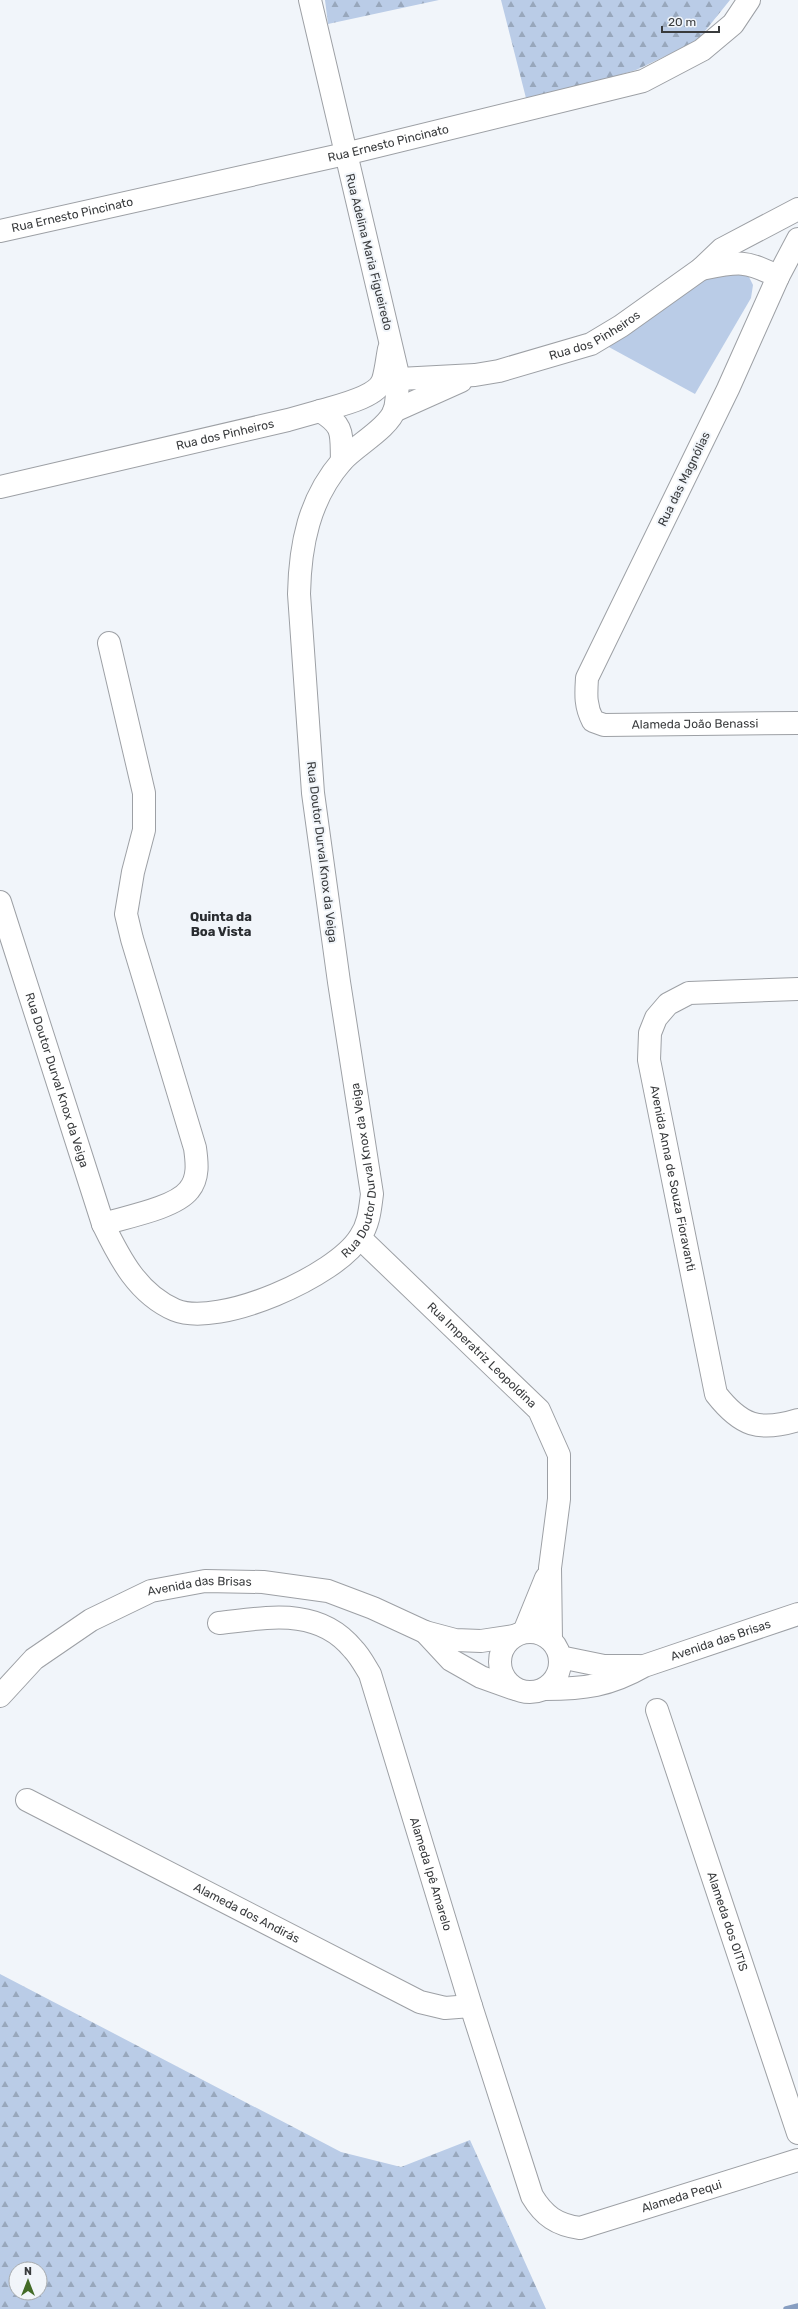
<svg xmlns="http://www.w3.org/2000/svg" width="798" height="2309" font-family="Rubik,sans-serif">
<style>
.green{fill:#bacce7}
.forest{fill:url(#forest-firs);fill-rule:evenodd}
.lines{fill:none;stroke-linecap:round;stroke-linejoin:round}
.stream{stroke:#879ec1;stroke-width:5.5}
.minor-casing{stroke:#9da0a5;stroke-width:24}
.minor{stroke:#fff;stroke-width:22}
.labels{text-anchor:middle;stroke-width:4;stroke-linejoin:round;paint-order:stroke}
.street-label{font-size:12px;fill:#393b3d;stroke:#f1f5fa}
.neighbourhood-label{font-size:13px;font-weight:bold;fill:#292c30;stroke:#f1f5fa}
</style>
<defs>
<pattern id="forest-firs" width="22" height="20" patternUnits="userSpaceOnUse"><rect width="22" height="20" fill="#bacce7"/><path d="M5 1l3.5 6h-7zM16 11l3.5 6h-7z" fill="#98a7bc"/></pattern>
</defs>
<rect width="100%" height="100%" fill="#f1f5fa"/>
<path class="green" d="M 732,268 L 747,273 L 753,285 L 751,298 L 695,394 L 607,346 L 703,281 Z"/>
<path class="forest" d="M 325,0 L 439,0 L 328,24 Z
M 501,0 L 730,0 L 697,41 L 636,70 L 527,102 Z
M 0,1974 L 341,2152 L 401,2167 L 470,2140 L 546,2309 L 0,2309 ZM 16,2269 L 40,2269 L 40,2293 L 16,2293 Z"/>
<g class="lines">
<path class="stream" d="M 786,2309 L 798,2306"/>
<g class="minor-casing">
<g id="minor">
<path id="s1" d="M 0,231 L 345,154 L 643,81 L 702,50 L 733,24 L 749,0"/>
<path id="s2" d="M 798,239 L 778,277 L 728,389 L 587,678 C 586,694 585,706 593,721 L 604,725 L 798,723"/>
<path d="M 701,269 C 736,262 746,259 778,277"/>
<path id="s3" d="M 399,379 L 475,375 L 499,371 L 591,344 L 621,326 L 701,269 L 722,249 L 798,209"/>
<path d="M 320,411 C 336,406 377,398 383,380 C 386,371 387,359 389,349"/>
<path d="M 394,411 L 461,381"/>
<path id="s4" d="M 0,487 L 288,420 L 320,411 C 345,426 341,434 342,461"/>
<path id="s5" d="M 0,902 L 103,1224 C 120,1259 138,1294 175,1310 C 219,1328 336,1276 360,1237 C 369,1224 370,1209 372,1194 L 339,982 L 313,793 L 299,594 C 300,545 309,499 342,461 C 355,446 389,428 395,409 C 397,400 397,389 399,379 L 310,0"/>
<path id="s6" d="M 798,989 L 689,993 L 668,1004 L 656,1018 L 650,1033 L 649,1060 L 716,1394 C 741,1426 759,1432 798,1420"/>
<path d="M 103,1224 C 126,1217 175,1208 189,1190 C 199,1178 197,1162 195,1148 L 132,939 L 126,914 L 133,872 L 144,830 L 144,793 L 109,643"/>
<path id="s7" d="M 360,1238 L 539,1410 L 559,1455 L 559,1499 L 550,1568 L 551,1640"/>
<path id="s8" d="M 219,1623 C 266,1618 318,1606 353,1649 C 360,1656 365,1666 370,1674 L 471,2006 L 532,2196 C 544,2216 557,2225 580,2228 L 798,2160"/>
<circle cx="530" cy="1662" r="30"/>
<path d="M 425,1632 L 451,1660 L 481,1677 L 515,1689"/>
<path d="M 524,1632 L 546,1578"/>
<path d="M 560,1657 L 604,1666 L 639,1666"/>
<path id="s9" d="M 545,1689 C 584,1689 609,1686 644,1666 L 798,1614"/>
<path id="s10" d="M 0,1696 L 34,1659 L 91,1620 L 151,1591 L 205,1581 L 263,1582 L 328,1591 L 373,1608 L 425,1632 L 455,1640 L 481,1641 L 514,1636"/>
<path id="s11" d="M 657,1710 L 798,2133"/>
<path id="s12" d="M 27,1800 L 420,2002 L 445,2008 L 471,2006"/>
</g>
</g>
<use href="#minor" class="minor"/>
</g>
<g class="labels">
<g class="street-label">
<text dy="4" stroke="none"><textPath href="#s1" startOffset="398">Rua Ernesto Pincinato</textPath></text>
<text dy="4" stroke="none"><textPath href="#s1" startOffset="74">Rua Ernesto Pincinato</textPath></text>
<text transform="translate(369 252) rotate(76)" y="4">Rua Adelina Maria Figueiredo</text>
<text dy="4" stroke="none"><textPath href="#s3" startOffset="203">Rua dos Pinheiros</textPath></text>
<text dy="4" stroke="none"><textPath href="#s4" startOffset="231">Rua dos Pinheiros</textPath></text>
<text transform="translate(684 479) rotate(-64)" y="4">Rua das Magnólias</text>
<text dy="4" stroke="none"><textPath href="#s2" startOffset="634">Alameda João Benassi</textPath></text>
<text transform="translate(322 852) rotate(83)" y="4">Rua Doutor Durval Knox da Veiga</text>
<text dy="4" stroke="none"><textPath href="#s5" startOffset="187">Rua Doutor Durval Knox da Veiga</textPath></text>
<text dy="4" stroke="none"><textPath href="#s5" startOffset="726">Rua Doutor Durval Knox da Veiga</textPath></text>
<text dy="4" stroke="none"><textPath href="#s6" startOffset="315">Avenida Anna de Souza Fioravanti</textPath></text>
<text dy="4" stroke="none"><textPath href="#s7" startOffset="169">Rua Imperatriz Leopoldina</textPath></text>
<text dy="4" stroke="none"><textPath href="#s10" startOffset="235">Avenida das Brisas</textPath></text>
<text dy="4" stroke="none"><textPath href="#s9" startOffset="184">Avenida das Brisas</textPath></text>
<text dy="4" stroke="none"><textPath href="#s8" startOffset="383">Alameda Ipê Amarelo</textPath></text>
<text dy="4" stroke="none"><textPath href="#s12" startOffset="247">Alameda dos Andirás</textPath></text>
<text dy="4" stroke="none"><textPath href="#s11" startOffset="223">Alameda dos OITIS</textPath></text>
<text dy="4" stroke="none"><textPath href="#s8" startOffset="887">Alameda Pequi</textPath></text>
</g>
<g class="neighbourhood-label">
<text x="221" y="921">Quinta da<tspan x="221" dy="15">Boa Vista</tspan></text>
</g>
</g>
<g transform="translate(28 2281)"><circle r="19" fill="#f1f5fa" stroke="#a7abae"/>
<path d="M0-3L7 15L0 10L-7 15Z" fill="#426b27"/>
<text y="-6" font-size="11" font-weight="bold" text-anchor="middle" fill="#393b3d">N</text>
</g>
<path d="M662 26v6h57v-6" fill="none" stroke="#393b3d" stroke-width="2"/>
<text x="668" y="26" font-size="12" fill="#393b3d" stroke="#f1f5fa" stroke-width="3" paint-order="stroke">20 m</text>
</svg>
